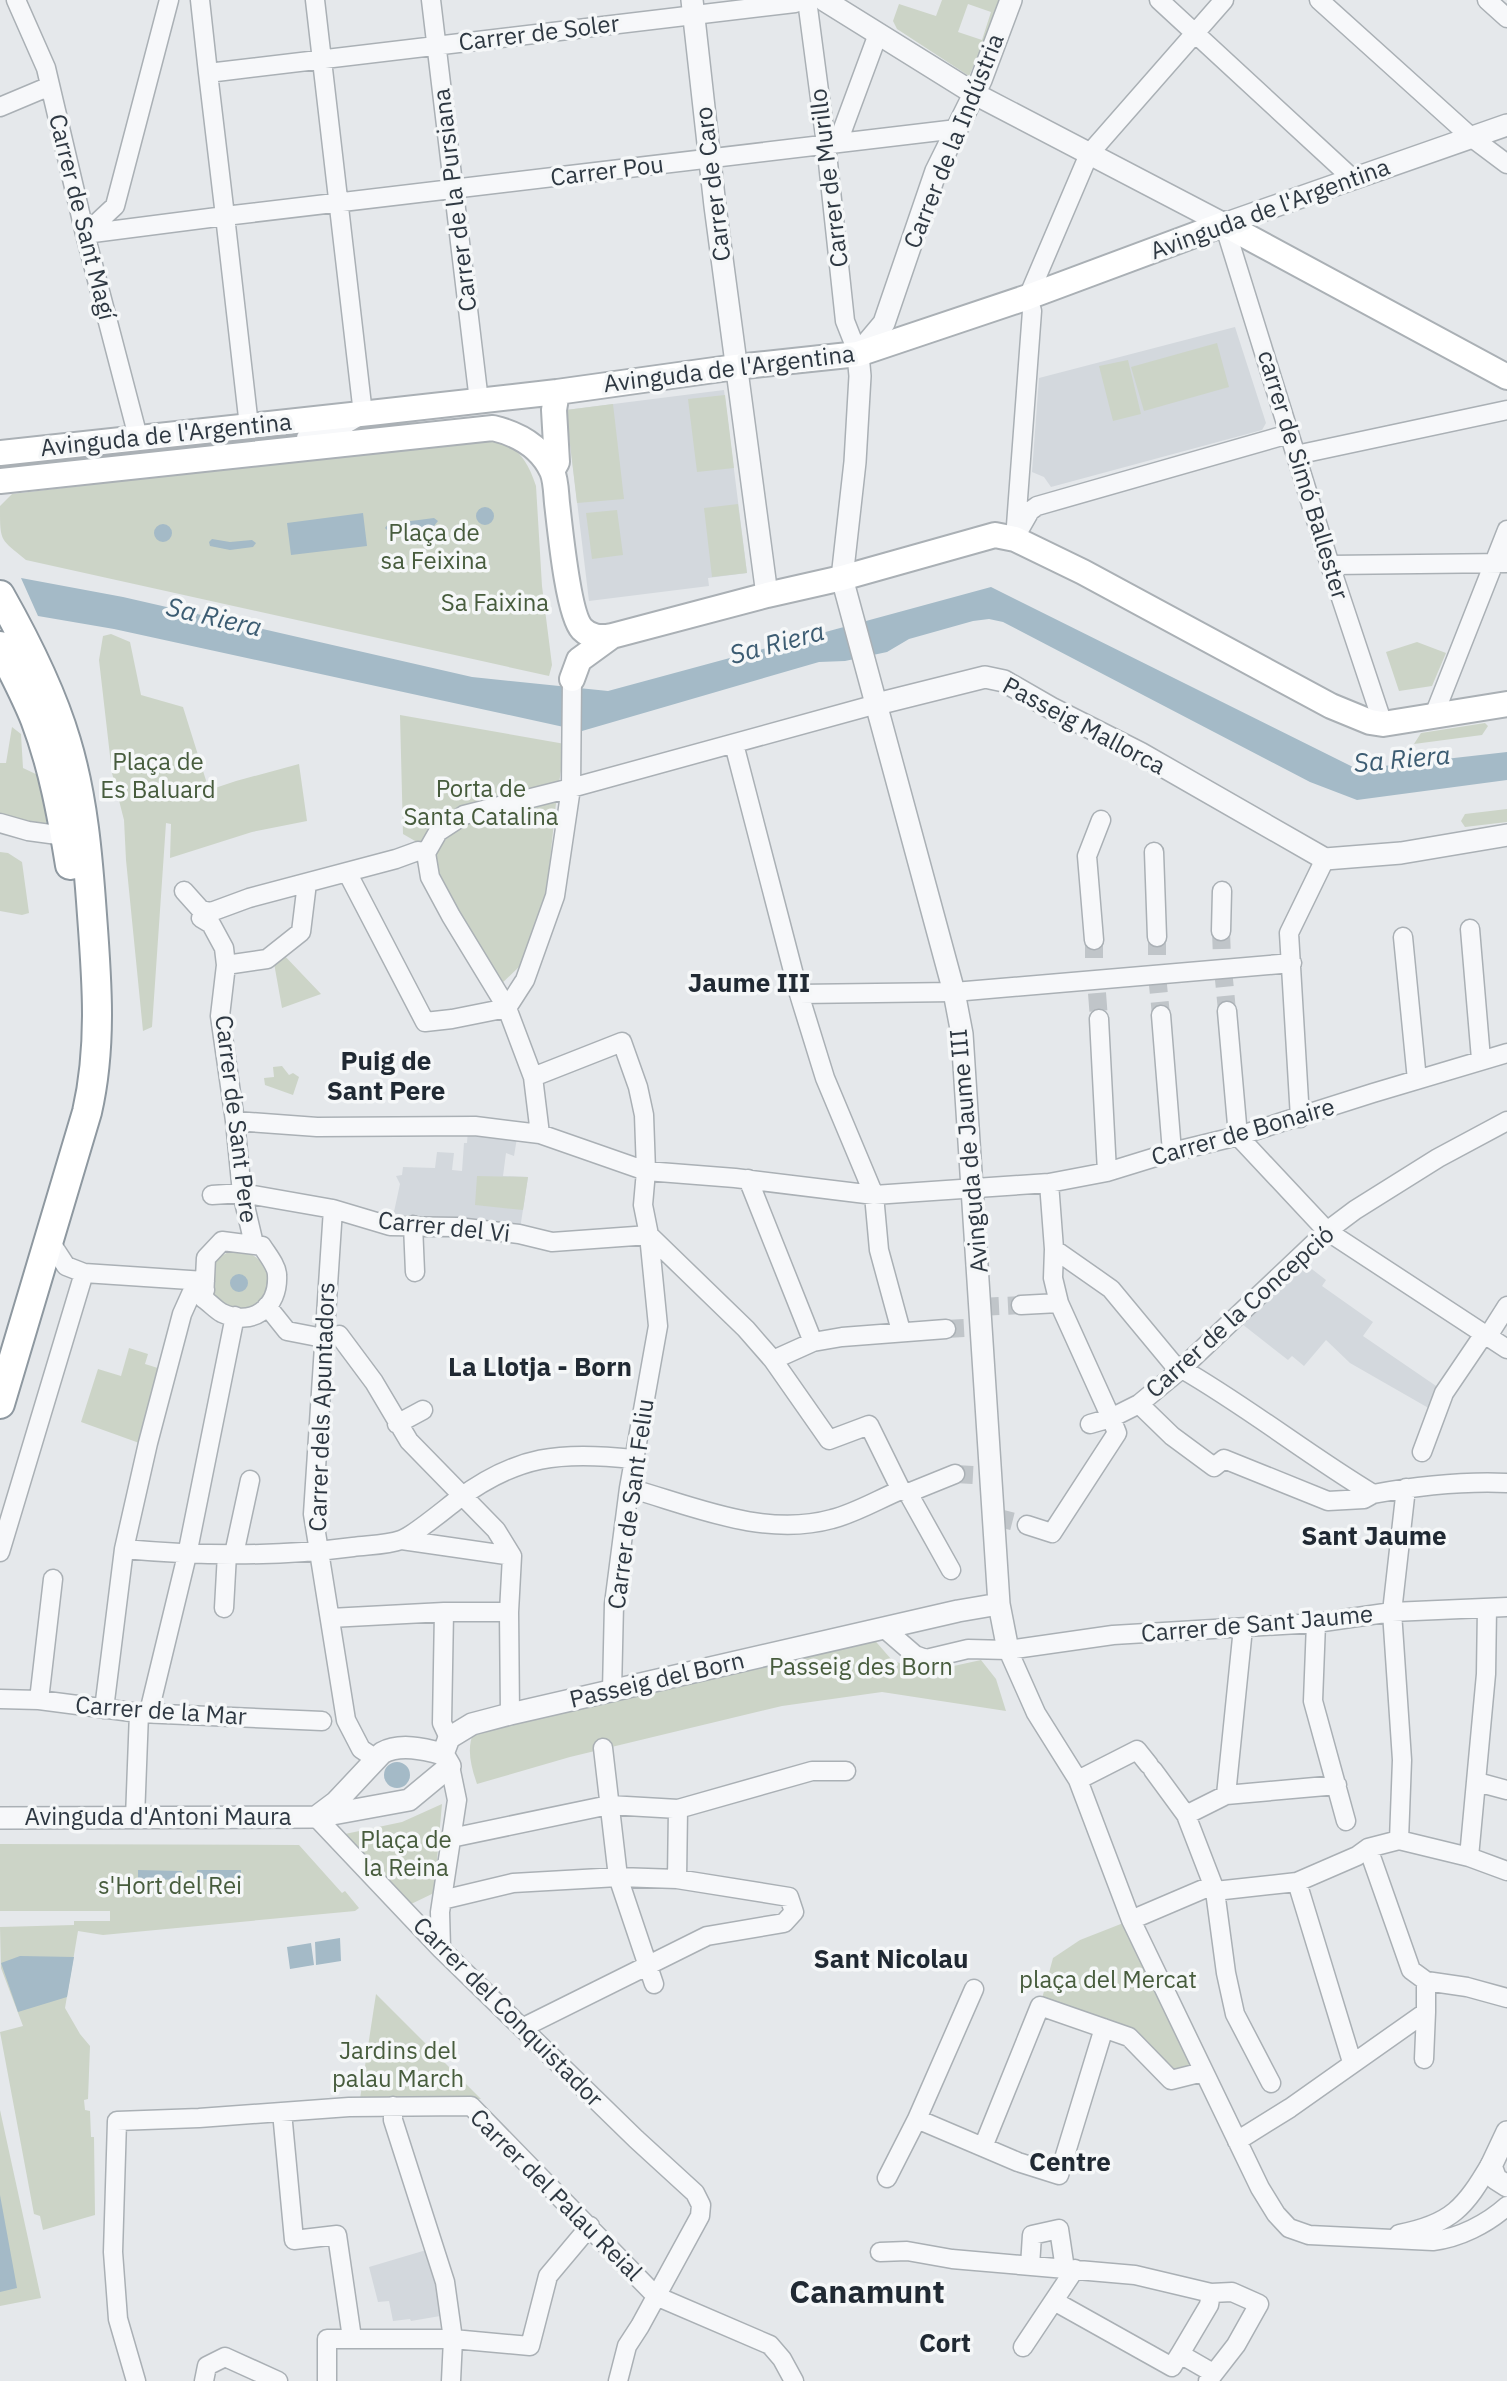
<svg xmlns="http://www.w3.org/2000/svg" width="1507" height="2381" font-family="'IBM Plex Sans',sans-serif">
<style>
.built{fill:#d3d8dd}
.green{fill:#ccd4c7;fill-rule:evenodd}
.water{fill:#a4bac7}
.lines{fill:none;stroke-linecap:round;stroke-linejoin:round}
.minor-tunnel{stroke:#c0c5c9;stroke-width:18;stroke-dasharray:18 9;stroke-linecap:butt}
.minor-casing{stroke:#aab0b5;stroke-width:21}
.tertiary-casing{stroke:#aab0b5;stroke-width:24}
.secondary-casing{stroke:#aab0b5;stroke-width:28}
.trunk-casing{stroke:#8e98a0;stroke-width:32}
.minor{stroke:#f7f8fa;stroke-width:18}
.tertiary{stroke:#f7f8fa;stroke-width:21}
.secondary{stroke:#fff;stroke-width:24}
.trunk{stroke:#fff;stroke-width:28}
.labels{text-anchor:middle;stroke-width:7;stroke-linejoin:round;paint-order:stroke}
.street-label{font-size:24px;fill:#2e3842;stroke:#f5f7f8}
.park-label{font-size:24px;fill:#475c3d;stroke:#f5f7f8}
.water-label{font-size:26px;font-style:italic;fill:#3c5c72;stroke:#f5f7f8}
.neighbourhood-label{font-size:26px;font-weight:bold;fill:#202933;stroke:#f5f7f8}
.district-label{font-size:32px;font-weight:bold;fill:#202933;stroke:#f5f7f8}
</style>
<rect width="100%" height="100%" fill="#e5e8eb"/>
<path class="built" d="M 1235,327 L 1266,423 L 1262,430 L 1051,487 L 1044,477 L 1032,472 L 1039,378 Z
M 724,390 L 747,573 L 708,578 L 709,586 L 589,601 L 566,410 Z
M 468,1130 L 517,1138 L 514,1156 L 506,1153 L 503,1176 L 528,1177 L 520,1229 L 392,1221 L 400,1184 L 396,1176 L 402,1175 L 403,1167 L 435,1168 L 437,1152 L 454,1153 L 452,1170 L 462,1171 L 464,1143 L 467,1143 Z
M 1304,1263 L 1326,1280 L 1322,1286 L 1373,1322 L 1363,1336 L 1442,1390 L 1432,1410 L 1350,1363 L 1326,1340 L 1304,1366 L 1292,1356 L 1288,1360 L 1242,1324 Z
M 433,2248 L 446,2315 L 411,2321 L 410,2319 L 393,2321 L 389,2301 L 378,2302 L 369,2267 Z"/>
<path class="green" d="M 942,0 L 1003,0 L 969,76 L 897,29 L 893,21 L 899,4 L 936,16 ZM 968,4 L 991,12 L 982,40 L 958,32 Z
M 1217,343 L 1229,387 L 1144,411 L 1131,367 Z
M 1128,360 L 1141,414 L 1113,421 L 1099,366 Z
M 725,395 L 734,468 L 697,472 L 688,399 Z
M 613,404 L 624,499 L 577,503 L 566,410 Z
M 292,433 L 279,440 L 221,449 L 197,443 Z
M 483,438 C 515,443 526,456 536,486 L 542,586 L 552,665 L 549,676 L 26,560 C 0,538 0,543 0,506 L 12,494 Z
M 123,452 L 124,460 L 0,475 L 0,466 Z
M 738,504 L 747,573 L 712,577 L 704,508 Z
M 617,510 L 623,555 L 592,559 L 586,513 Z
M 111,634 L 130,642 L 141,695 L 183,707 L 209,790 L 236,781 L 299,764 L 307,821 L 252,832 L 170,858 L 171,824 L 166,823 L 152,1027 L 143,1031 L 126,860 L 124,820 L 112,773 L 99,660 L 103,636 Z
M 1417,642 L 1446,653 L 1432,686 L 1399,691 L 1386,652 Z
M 400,715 L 565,744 L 556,803 L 546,899 L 520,966 L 498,987 L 422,845 L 403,834 Z
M 1485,723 L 1488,726 L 1482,735 L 1414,744 L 1421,733 Z
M 12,727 L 21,734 L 23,768 L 40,776 L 47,827 L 0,818 L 0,763 L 6,763 Z
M 1507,809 L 1507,822 L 1465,827 L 1461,821 L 1465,814 Z
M 0,852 L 8,853 L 22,862 L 29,913 L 22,915 L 0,911 Z
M 281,952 L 321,994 L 282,1008 L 274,963 Z
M 282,1066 L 289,1075 L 293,1073 L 299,1077 L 293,1095 L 265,1085 L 264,1078 L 274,1077 L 273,1067 Z
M 477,1176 L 528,1177 L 523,1210 L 475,1205 Z
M 236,1250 C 261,1252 280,1277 263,1301 C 260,1306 250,1310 245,1313 L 216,1305 L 206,1276 C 214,1262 219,1254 236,1250 Z
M 129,1348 L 148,1354 L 145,1364 L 161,1369 L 142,1444 L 81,1422 L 98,1369 L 121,1376 Z
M 871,1636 L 891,1659 L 914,1670 L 949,1667 L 981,1660 L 996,1679 L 1006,1711 L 882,1692 L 782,1706 L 570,1757 L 477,1784 C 471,1766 466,1749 474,1731 Z
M 442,1804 L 434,1893 L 409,1905 L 345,1834 L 402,1822 Z
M 0,1844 L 299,1845 L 342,1893 L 345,1891 L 359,1908 L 355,1911 L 103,1935 L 78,1931 L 65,2008 L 80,2034 L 90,2046 L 88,2099 L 84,2100 L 85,2110 L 90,2111 L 91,2137 L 94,2137 L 95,2215 L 43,2230 L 40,2216 L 34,2214 L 0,2032 L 23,2026 L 1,1968 L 0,1927 L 74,1925 L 74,1921 L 110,1921 L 110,1911 L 0,1911 Z
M 1131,1920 L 1203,2072 L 1171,2080 L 1129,2037 L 1040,2006 L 1053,1958 L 1080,1940 Z
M 376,1994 L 481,2099 L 360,2099 Z
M 0,2110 L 41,2298 L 0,2306 Z"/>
<path class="water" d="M476 516a9 9 0 1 1 18 0a9 9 0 1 1-18 0Z
M 363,513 L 367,546 L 291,555 L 287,523 Z
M 434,518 L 438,521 L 434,526 L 388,531 L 385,528 L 388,524 Z
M154 533a9 9 0 1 1 18 0a9 9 0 1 1-18 0Z
M 212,539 L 230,542 L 252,540 L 256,543 L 253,547 L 230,550 L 210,546 L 209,542 Z
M 21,578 L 123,597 L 472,677 L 608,691 L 991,587 L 1357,769 L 1507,752 L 1507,780 L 1357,800 L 1310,782 L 1003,622 L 989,619 L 973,621 L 909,639 L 887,652 L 845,661 L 819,662 L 582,731 L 114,629 L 38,616 Z
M230 1283a9 9 0 1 1 18 0a9 9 0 1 1-18 0Z
M384 1775a13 13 0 1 1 26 0a13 13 0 1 1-26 0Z
M 138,1870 L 182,1871 L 182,1880 L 138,1879 Z
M 197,1870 L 241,1870 L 241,1879 L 196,1879 Z
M 340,1938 L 341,1961 L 316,1965 L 315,1942 Z
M 311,1943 L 314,1965 L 290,1969 L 287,1947 Z
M 20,1956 L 74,1957 L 67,1997 L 18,2012 L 1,1963 Z
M 0,2195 L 17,2288 L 0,2292 Z"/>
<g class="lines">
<path class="minor-tunnel" d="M 1221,931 L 1222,958
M 1157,937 L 1157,962
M 1094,940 L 1094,967
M 1223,969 L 1227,1011
M 1157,975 L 1161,1015
M 1097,993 L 1099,1019
M 981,1307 L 1021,1305
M 946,1329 L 983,1327
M 955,1474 L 992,1476
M 995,1517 L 1027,1525"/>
<g class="minor-casing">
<path id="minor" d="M 16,0 L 46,68 L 85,234 L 138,437
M 200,0 L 208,73
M 431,0 L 479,401
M 797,0 L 795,3 L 208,73 L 225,216 L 957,129
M 807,0 L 826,144 L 845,321 L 858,354
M 1159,0 L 1353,179
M 1319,0 L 1471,137 L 1507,164
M 1487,0 L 1507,18
M 0,107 L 50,86
M 838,142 L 878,34
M 1224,224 L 1330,565 L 1383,724
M 85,234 L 225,216 L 249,426
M 85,234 L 115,206 L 169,0
M 306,438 L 327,435 L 363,414 L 315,0
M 1296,455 L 1507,410
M 1018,532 L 1030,511 L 1037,506 L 1289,434
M 1015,539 L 1032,311 L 1028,297 L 1089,154 L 1224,0
M 1330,565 L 1507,563
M 572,679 L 571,788 L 877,704
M 1434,715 L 1507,530
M 734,744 L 799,994 L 825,1078 L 874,1195 L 879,1250 L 901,1331
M 571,788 L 555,896 L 525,980 L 507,1008 L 451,916 L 430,877 L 426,853 L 438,832 L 464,815 Z
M 0,823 L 28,831 L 65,836 L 70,831
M 1154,852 L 1157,937
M 347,872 L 425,1022 L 452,1019 L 507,1008 L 533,1077 L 540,1134
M 184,891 L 201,910 L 211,912 L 249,898 L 396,859 L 418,851 L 426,853
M 201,918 L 211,924 L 224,948 L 226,965 L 220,1016 L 235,1121 L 242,1193 L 254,1244
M 1470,929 L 1481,1059
M 1221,931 L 1222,891
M 1403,937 L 1417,1080
M 1094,940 L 1087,856 L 1101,820
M 226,965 L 267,959 L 301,932 L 307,883
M 799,994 L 954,992 L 1292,963
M 1227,1011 L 1238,1136 L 1327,1231 L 1507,1349
M 1161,1015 L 1172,1152
M 1099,1019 L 1107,1172
M 533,1077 L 622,1042 L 638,1087 L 644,1115 L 646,1171 L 643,1205 L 649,1235 L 658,1326 L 629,1488 L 614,1604 L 612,1691
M 1300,1118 L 1289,933 L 1325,859
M 235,1121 L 317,1127 L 475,1126 L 540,1134 L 646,1171 L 735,1178 L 874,1195 L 1049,1183 L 1107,1172 L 1172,1152 L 1238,1136 L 1373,1093 L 1507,1053
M 748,1179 L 813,1342
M 1049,1183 L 1054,1249 L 1053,1278 L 1059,1303 L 1111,1418 L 1090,1424
M 212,1195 L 242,1193 L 333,1209 L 390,1226 L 457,1227 L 519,1234 L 552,1242 L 649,1235
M 333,1209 L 313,1514 L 346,1720 L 361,1749 L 376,1759
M 413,1225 L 415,1272
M 649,1235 L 746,1329 L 773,1360 L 829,1440 L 869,1425 L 901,1490 L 908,1493 L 951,1570
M 49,1240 L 66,1266 L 84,1273 L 205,1281
M 222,1241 L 262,1246 C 267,1254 277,1266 277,1275 C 279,1308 252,1327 222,1313 C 216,1310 210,1303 204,1299 L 206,1258 Z
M 1054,1249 L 1111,1289 L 1179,1371
M 1021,1305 L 1059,1303
M 267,1306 L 287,1331 L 323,1338 L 339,1335 L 374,1382 L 409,1441 L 496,1530 L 512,1556
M 1488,1336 L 1507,1306
M 773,1360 L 813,1342 L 842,1337 L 946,1329
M 1182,1369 C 1248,1407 1308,1455 1373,1494 C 1417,1486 1462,1481 1507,1483
M 1139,1404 L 1172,1436 L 1214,1467 L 1224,1459 L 1328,1501 L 1364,1499 L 1373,1494
M 397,1424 L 423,1410
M 1422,1452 L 1444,1393 L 1484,1334
M 629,1488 C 693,1506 764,1538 832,1519 C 856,1513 879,1499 901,1490
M 908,1493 L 955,1474
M 1027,1525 L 1052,1533 L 1117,1433 L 1111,1418 L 1139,1404 L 1179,1371 L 1327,1231 L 1355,1210 L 1438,1158 L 1507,1121
M 402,1540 L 512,1556
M 124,1549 C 200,1556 277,1557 353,1547 C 368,1545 387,1545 401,1540 C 413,1536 445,1509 457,1500 C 517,1455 561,1451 633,1459
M 0,1552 L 84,1273
M 234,1554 L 250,1480
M 224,1608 L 227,1554
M 444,1612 L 442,1723 L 449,1738
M 330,1618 L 444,1612 L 509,1612
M 1316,1623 L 1313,1701 L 1346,1821
M 885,1629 L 915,1655 L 926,1659 L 968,1649 L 1008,1650 L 1113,1635 L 1316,1623 L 1392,1612 L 1507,1607
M 1008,1650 L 1036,1713 L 1078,1780 L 1131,1920 L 1260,2188 L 1276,2214 L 1289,2228 L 1309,2235 L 1433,2241 C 1459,2238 1487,2224 1507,2206
M 0,1699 L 39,1700 L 139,1713 L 322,1721
M 39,1700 L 53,1579
M 104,1709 L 124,1549 L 148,1443 L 182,1314 L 191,1294 L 205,1290
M 149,1712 L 187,1555 L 235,1316
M 510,1714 L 509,1612 L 512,1556
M 603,1748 L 618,1877 L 654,1984
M 1153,1770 L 1186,1815 L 1213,1885
M 1078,1780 L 1137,1750 L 1149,1765
M 1477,1782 L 1507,1790
M 1226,1795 L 1243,1628
M 1186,1815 L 1226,1795 L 1337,1785
M 316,1817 L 441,1949 L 636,2139 L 695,2193 L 701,2205 L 700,2216 L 640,2326 L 627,2346 L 618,2381
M 135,1818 L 139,1713
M 451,1838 L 609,1805 L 678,1809 L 812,1771 L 846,1771
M 1399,1840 L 1402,1760 L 1392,1612 L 1406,1488
M 1368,1848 L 1411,1970 L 1426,1981 L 1467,1987 L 1507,1998
M 1469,1857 L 1486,1674 L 1487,1608
M 677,1879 L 678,1809
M 1297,1882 L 1352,2062
M 1215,1891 L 1226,1973 L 1235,2014 L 1271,2083
M 442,1900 L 513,1883 L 618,1877 L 677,1879 L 789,1897 L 794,1912 L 784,1923 L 707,1936 L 524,2027
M 1131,1920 L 1213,1885 L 1215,1891 L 1297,1882 L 1357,1856 L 1368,1848 L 1399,1840 L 1469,1857 L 1507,1871
M 441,1949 L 440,1912 L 457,1800 L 450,1766
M 1424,2059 L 1426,2012
M 393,2106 L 393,2120 L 445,2282 L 453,2339 L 451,2381
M 282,2112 L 294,2240 L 337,2235 L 352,2338
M 917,2119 L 1018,2162 L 1059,2175 L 1104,2028
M 1237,2141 L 1290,2108 L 1426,2012 L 1426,1981
M 983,2147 L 1040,2006 L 1129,2037 L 1171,2080 L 1203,2072
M 887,2178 L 917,2119 L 974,1989
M 1399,2234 C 1452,2224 1465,2207 1491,2163
M 880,2252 L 907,2251 L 952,2259 L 1135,2275 L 1211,2293 L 1232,2292 L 1259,2304 L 1236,2345 L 1208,2381
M 1030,2266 L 1032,2235 L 1059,2229 L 1065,2269
M 1054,2301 L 1172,2367 L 1180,2354 L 1213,2373
M 1023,2347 L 1075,2269
M 1180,2354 L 1209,2305 L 1211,2293
M 136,2381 L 118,2319 L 113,2252 L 117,2121 L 199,2118 L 349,2107 L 471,2106 L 656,2296 L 770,2345 L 782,2359 L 794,2381
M 204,2381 L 207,2366 L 225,2357 L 278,2381
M 327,2381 L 327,2339 L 453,2339 L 530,2346 L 548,2276 L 590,2226"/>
</g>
<g class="tertiary-casing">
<path id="tertiary" d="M 692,0 L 715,206 L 767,595
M 824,0 L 975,94 L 1224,224 L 1507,125
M 877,704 L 985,677 L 1004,681 L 1051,708 L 1140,753 L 1325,859 L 1401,853 L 1507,835
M 1008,1650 L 999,1604 L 962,1034 L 954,992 L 842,578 L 855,462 L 860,376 L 858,354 L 884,323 L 936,171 L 981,80 L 1011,0
M 443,1754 L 449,1738 L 472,1724 L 510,1714 L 958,1611 L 999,1604
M 0,1818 L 316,1817 L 409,1800 L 450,1766 L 443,1754 C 424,1749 400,1743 382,1753 L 336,1802 L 316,1817
M 1507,2132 L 1491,2166 L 1496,2179 L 1507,2186"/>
</g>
<g class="secondary-casing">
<path id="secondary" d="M 0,453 L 379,412 L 557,392 L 736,367 L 858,354 L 1028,297 L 1224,224 L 1507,377
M 552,471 L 557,462 L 554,410 L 557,392
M 0,481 L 493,428 C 518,434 541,447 552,471 C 556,480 556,493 557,503 C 560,528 568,614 582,629 C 591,638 601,638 612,636
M 572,679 L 579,660 L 612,636 L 767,595 L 842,578 L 995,535 L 1015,539 L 1083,572 L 1331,706 L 1370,722 L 1383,724 L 1507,704"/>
</g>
<g class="trunk-casing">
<path id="trunk" d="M 0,595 C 26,641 51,690 66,741 C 83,797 88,857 92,915 C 97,981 102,1047 87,1112 L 0,1404
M 0,646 C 12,670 25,694 35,719 C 53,766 62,815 70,865"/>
</g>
<use href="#minor" class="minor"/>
<use href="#tertiary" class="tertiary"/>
<use href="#secondary" class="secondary"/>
<use href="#trunk" class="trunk"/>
</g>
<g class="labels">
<g class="street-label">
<text transform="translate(539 33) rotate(-7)" y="8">Carrer de Soler</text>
<text transform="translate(954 141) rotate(-68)" y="8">Carrer de la Indústria</text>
<text transform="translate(607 171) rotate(-7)" y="8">Carrer Pou</text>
<text transform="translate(829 178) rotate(-97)" y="8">Carrer de Murillo</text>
<text transform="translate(713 184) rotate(-97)" y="8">Carrer de Caro</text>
<text transform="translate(455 200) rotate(-97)" y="8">Carrer de la Pursiana</text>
<text transform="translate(1270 209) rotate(-20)" y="8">Avinguda de l'Argentina</text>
<text transform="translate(82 217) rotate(76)" y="8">Carrer de Sant Magí</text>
<text transform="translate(729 369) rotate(-7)" y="8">Avinguda de l'Argentina</text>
<text transform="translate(166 435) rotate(-6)" y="8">Avinguda de l'Argentina</text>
<text transform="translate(1303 475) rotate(73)" y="8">carrer de Simó Ballester</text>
<text transform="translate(1084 726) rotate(28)" y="8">Passeig Mallorca</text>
<text transform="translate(236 1119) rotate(83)" y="8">Carrer de Sant Pere</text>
<text transform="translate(1243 1132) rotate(-16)" y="8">Carrer de Bonaire</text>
<text transform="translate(969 1151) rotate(-95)" y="8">Avinguda de Jaume III</text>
<text transform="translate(444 1227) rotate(6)" y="8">Carrer del Vi</text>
<text transform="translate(1240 1312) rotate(-42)" y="8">Carrer de la Concepció</text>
<text transform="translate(322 1407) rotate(-88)" y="8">Carrer dels Apuntadors</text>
<text transform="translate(631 1504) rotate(-82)" y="8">Carrer de Sant Feliu</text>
<text transform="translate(1257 1624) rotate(-5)" y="8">Carrer de Sant Jaume</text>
<text transform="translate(657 1680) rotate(-13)" y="8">Passeig del Born</text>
<text transform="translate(161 1711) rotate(4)" y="8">Carrer de la Mar</text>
<text x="158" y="1825">Avinguda d'Antoni Maura</text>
<text transform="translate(508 2012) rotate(45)" y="8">Carrer del Conquistador</text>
<text transform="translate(556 2195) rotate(45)" y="8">Carrer del Palau Reial</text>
</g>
<g class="park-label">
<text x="434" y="541">Plaça de<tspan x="434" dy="28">sa Feixina</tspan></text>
<text x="495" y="611">Sa Faixina</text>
<text x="158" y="770">Plaça de<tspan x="158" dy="28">Es Baluard</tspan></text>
<text x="481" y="797">Porta de<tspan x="481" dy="28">Santa Catalina</tspan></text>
<text x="861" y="1675">Passeig des Born</text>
<text x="406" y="1848">Plaça de<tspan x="406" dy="28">la Reina</tspan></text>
<text x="170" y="1894">s'Hort del Rei</text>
<text x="1108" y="1988">plaça del Mercat</text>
<text x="398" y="2059">Jardins del<tspan x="398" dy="28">palau March</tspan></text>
</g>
<g class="water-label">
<text transform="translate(214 617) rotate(13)" y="9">Sa Riera</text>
<text transform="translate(777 643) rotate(-15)" y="9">Sa Riera</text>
<text transform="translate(1402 759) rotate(-5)" y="9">Sa Riera</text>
</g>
<g class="neighbourhood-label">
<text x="749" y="992">Jaume III</text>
<text x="386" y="1070">Puig de<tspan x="386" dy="30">Sant Pere</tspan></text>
<text x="540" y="1376">La Llotja - Born</text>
<text x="1374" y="1545">Sant Jaume</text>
<text x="891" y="1968">Sant Nicolau</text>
<text x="1070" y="2171">Centre</text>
<text x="945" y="2352">Cort</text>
</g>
<g class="district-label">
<text x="867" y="2303">Canamunt</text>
</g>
</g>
</svg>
